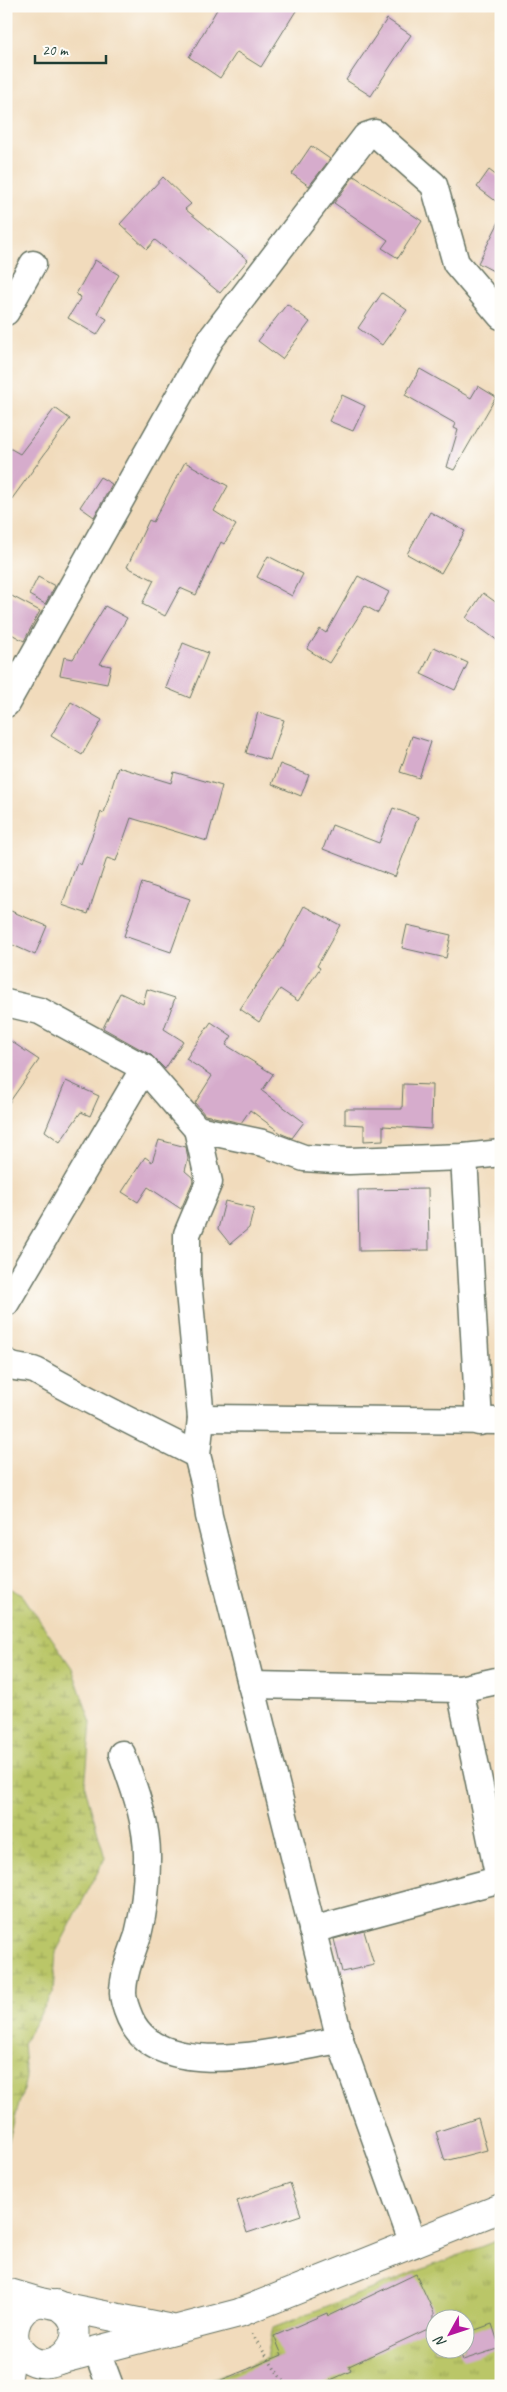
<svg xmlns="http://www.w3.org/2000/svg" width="507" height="2392" font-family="Caveat,sans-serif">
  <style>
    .grass { fill: url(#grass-tufts); stroke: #6c824e; fill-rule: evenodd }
    .wetland { fill: url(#wetland-marsh); stroke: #6c824e }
    .building { fill: #d6accc }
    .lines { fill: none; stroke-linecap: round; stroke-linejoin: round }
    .minor-casing { stroke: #687464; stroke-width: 29 }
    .major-casing { stroke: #687464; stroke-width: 30 }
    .highway-casing { stroke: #687464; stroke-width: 30 }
    .path { stroke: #687464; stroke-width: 3; stroke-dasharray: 1 4; stroke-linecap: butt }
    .minor { stroke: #fff; stroke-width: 26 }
    .major { stroke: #fff; stroke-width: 28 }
    .highway { stroke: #fff; stroke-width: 28 }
  </style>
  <defs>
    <pattern id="grass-tufts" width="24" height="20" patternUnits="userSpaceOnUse" patternTransform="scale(1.25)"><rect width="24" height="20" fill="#bac668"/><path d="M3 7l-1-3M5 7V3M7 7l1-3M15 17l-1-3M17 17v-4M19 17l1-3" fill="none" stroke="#97a256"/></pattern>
    <pattern id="wetland-marsh" width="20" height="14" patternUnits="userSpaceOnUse" patternTransform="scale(1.25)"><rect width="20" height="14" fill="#bac668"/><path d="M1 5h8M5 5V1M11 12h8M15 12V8" fill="none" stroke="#97a256"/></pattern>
  </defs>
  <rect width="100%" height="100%" fill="#fdfcf7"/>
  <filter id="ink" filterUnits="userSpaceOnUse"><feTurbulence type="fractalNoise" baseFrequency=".02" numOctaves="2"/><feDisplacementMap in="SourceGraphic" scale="10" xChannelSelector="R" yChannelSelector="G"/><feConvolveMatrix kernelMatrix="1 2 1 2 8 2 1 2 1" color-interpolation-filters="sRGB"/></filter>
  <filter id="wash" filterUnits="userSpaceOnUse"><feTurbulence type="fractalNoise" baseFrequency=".0096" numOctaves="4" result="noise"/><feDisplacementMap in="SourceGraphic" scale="20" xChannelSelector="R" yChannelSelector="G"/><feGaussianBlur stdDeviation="1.12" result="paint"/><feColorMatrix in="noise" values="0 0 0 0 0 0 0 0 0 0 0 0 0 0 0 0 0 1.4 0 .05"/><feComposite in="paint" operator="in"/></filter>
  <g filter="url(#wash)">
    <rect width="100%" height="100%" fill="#f1dbbc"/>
    <path class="grass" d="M501 2239V2386H195L267 2358 273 2327ZM434 2320H464V2350H434Z"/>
    <polygon class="wetland" points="6,1587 23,1596 72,1668 91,1723 85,1787 105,1858 56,1952 53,1993 23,2043 26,2079 6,2151"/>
    <g id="blocks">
      <g class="building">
        <polygon points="219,6 299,6 261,67 237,52 220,78 189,57"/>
        <polygon points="387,19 411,35 371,96 346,80"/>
        <polygon points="311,146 330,159 309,186 292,174"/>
        <polygon points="489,170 501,179 501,205 477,187"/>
        <polygon points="354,176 422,221 398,258 382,248 388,240 334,203"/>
        <polygon points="163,177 191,204 185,209 248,260 220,293 155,240 147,249 120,224"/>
        <polygon points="501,218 501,275 478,263"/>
        <polygon points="95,260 119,275 97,313 107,319 97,335 68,318 81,297 76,294"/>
        <polygon points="382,293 407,310 382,345 358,328"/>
        <polygon points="287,304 310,322 282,359 258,341"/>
        <polygon points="420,369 471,398 478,386 496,397 454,470 447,467 458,430 454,428 456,424 405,395"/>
        <polygon points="342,395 365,406 353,431 329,421"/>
        <polygon points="55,408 70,419 6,507 6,446 20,454"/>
        <polygon points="185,462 228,486 214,511 236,525 224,544 221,542 196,595 180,588 165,616 142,604 154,580 127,567 149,520 153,522"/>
        <polygon points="100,477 112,484 94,517 80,507"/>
        <polygon points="430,512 465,531 441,573 407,554"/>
        <polygon points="268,556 303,574 292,596 257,577"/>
        <polygon points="358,576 389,592 378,613 365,606 329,663 307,649 320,629 326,633"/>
        <polygon points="38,577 55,586 45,604 29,595"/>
        <polygon points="6,593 40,611 24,641 6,631"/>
        <polygon points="483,593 501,606 501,643 466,618"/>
        <polygon points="105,606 127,618 100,664 111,666 107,684 60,675 64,657 73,659"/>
        <polygon points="183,643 208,653 190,698 166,688"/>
        <polygon points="434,647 468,663 455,690 421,674"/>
        <polygon points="71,702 102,720 82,755 51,736"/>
        <polygon points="258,712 284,720 270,760 246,753"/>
        <polygon points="412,736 431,742 419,778 400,772"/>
        <polygon points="280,764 309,775 301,796 272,784"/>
        <polygon points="118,767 171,783 174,772 222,786 207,841 131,818 116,861 107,858 88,914 62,905 77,863 81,865 101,812 104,813"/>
        <polygon points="393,808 418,817 395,877 323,849 332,825 379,843"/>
        <polygon points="142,883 190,899 171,952 124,936"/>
        <polygon points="304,906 340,925 317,966 320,968 298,1001 280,989 259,1022 240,1009 283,946"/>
        <polygon points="6,909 47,926 35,955 6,942"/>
        <polygon points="407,925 451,935 446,958 402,948"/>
        <polygon points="147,989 175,998 164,1029 183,1041 165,1069 151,1055 103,1028 120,993 143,1004"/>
        <polygon points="211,1022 232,1036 226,1045 273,1074 262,1091 304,1122 292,1138 282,1134 250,1110 241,1123 205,1115 195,1103 212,1076 186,1059"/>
        <polygon points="6,1038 39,1060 6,1107"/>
        <polygon points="66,1081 99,1096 90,1116 81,1112 60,1142 45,1131"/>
        <polygon points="403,1084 432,1085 431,1129 383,1126 383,1140 364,1141 364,1125 345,1124 345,1109 402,1109"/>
        <polygon points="159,1140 186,1147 188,1159 185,1171 192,1177 193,1181 181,1209 148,1187 138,1202 122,1192 145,1157 152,1162"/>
        <polygon points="428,1189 429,1250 359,1251 358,1190"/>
        <polygon points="225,1201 254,1208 249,1228 230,1244 218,1229"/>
        <polygon points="364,1931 374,1965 342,1972 334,1939"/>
        <polygon points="478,2118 487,2150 445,2161 436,2132"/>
        <polygon points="290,2183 301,2215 247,2233 237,2201"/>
        <polygon points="416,2274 434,2313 434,2326 349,2366 351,2371 317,2386 207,2386 282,2355 274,2336 327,2313 328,2316"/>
        <polygon points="492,2324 500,2348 463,2360 459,2350 464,2350 464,2334"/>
      </g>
    </g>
  </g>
  <g filter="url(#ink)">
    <use href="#blocks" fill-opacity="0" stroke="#687464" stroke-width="1"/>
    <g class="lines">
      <g class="minor-casing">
        <g id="minor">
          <polyline points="6,312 33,264"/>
          <polyline points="6,704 211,339 366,136 375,133 434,185 456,263 501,316"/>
          <polyline points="6,1003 40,1011 144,1068 197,1129 263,1143 304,1158 349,1161 464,1157 501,1153"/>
          <polyline points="197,1129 209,1182 187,1234 187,1271 201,1418 197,1455 204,1482 209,1516 340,2040 413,2244"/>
          <polyline points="464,1157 479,1422"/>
          <polyline points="6,1303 144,1068"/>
          <path d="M6 1362C14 1371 29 1366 38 1372 90 1402 144 1428 197 1455"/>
          <polyline points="201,1418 501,1421"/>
          <polyline points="251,1685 460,1689 501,1680"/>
          <polyline points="460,1689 499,1879"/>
          <path d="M122 1754C134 1788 148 1823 147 1860 147 1884 144 1911 138 1935 132 1953 123 1974 123 1993 123 2001 127 2011 130 2018 159 2085 285 2049 340 2040"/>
          <polyline points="312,1930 501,1879"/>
          <polyline points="97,2351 110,2386"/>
        </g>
      </g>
      <g class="major-casing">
        <polyline id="major" points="8,2376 14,2336"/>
      </g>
      <g class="highway-casing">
        <g id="highway">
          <polyline points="6,2292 40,2302 168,2328"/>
          <path d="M40 2302C27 2306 18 2313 15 2327 13 2336 15 2345 21 2352 52 2388 104 2330 56 2304"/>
          <polyline points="59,2360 239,2313 501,2208"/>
        </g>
      </g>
      <polyline class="path" points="252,2334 286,2386"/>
      <use href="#minor" class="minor"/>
      <use href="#major" class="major"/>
      <use href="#highway" class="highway"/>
    </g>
  </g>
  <rect width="507" height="2392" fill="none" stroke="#fdfcf7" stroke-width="25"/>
  <g transform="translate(450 2334) rotate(230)"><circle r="24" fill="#fdfcf7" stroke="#a4b0a9"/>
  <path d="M0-4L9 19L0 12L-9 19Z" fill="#b5179e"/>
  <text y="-8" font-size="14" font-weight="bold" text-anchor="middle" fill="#1f3d34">N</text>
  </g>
  <path d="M35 55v8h71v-8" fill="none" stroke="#1f3d34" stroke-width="2.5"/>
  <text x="42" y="55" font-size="15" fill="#1f3d34" stroke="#fdfcf7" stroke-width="4" paint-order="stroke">20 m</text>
</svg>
